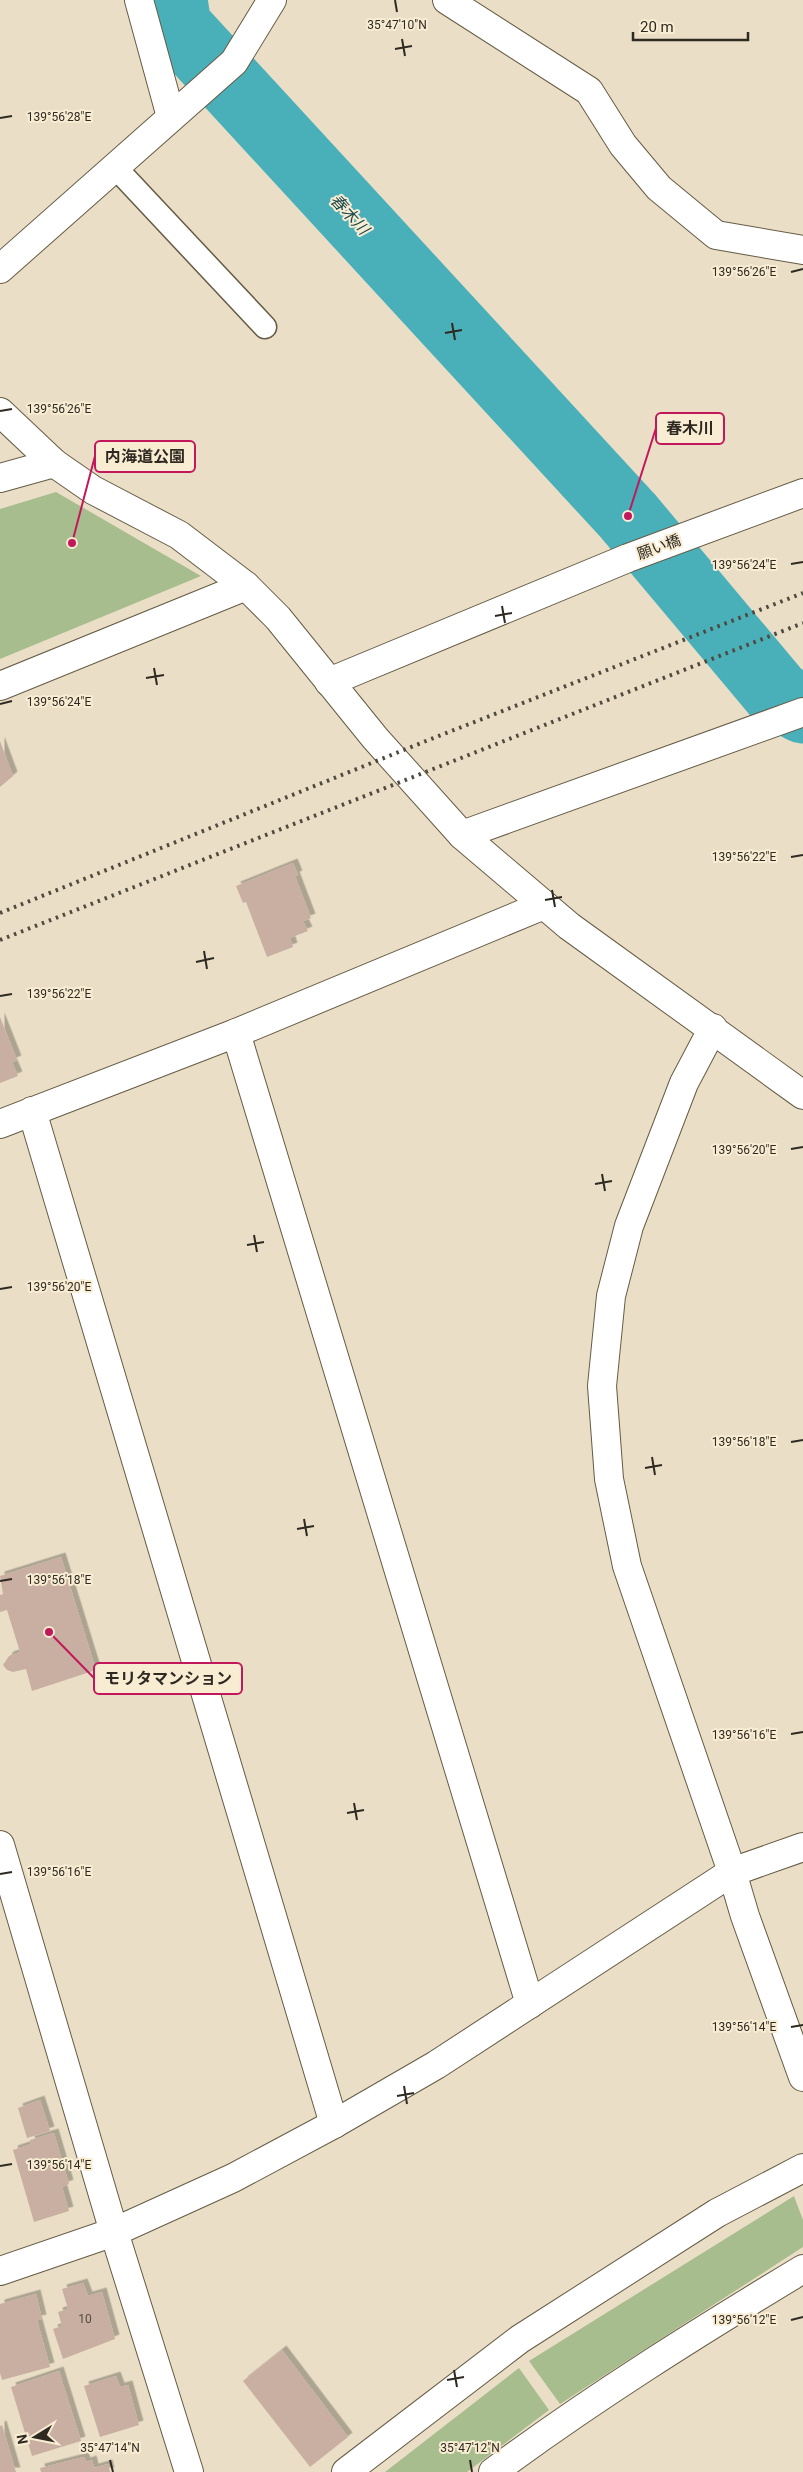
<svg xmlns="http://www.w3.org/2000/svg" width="803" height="2472" font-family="Roboto,'Noto Sans JP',sans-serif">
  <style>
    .green { fill: #a8bd8e }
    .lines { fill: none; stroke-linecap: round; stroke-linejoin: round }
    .river { stroke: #49b0ba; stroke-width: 69 }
    .building { fill: #c8afa1; filter: url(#shadow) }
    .service-casing { stroke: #655b45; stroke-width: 25 }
    .minor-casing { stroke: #655b45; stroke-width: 30 }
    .tertiary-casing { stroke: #655b45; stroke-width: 30 }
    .service { stroke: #fff; stroke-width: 22 }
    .minor { stroke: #fff; stroke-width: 28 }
    .tertiary { stroke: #fff; stroke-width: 28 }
    .rail { stroke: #4f493e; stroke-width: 4; stroke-dasharray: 2.5 5; stroke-linecap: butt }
    .ticks { fill: none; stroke: #2f2a21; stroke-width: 2 }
    .labels { text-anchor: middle; stroke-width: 4; stroke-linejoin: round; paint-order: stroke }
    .number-label { font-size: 12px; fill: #554b41 }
    .street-label { font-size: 15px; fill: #2f2a21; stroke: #f8ecd3 }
    .water-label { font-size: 16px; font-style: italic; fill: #1b484d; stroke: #f8ecd3 }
    .ticks-label { font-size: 12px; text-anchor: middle; fill: #2f2a21; stroke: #f8ecd3; stroke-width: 4; stroke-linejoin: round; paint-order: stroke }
    .leader { fill: none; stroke: #c2185b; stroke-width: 2 }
    .callout-dot { fill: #c2185b; stroke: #f8ecd3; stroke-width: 2 }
    .callout { fill: #f8ecd3; stroke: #c2185b; stroke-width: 2 }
    .callout-label { font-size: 16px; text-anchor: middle; font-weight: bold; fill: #2f2a21 }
  </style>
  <defs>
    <filter id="shadow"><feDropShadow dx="4.5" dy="-4.5" stdDeviation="0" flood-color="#0004"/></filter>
  </defs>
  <rect width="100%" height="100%" fill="#eadfc6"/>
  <g class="green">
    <polygon points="56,492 201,576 0,659 0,509"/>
    <polygon points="794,2196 803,2220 803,2247 560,2404 529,2361"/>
    <polygon points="519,2368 549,2410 467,2472 385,2472"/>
  </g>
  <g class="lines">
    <polyline class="river" points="173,0 177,26 628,516 779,696 803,709"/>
  </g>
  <g class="building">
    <polygon points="0,741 13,776 0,787"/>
    <polygon points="293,863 298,875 295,876 311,918 303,921 308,931 290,938 293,947 267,957 246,902 243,903 236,886"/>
    <polygon points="0,1017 17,1060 12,1062 18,1076 0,1083"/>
    <polygon points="61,1557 96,1670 32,1691 26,1669 13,1672 7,1670 3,1665 9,1656 20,1652 7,1610 0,1612 0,1595 3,1594 0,1576"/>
    <polygon points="40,2100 50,2131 27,2138 18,2108"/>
    <polygon points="54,2133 69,2184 62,2187 69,2211 34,2222 13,2150 31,2144 30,2140"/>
    <polygon points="83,2283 88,2296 102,2292 115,2339 63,2359 53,2329 62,2326 58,2312 68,2309 62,2289"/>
    <polygon points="36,2294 42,2319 37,2320 50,2367 2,2380 0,2373 0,2304"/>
    <polygon points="282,2350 348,2437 310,2467 243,2381"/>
    <polygon points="59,2371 81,2441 32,2456 11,2387"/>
    <polygon points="116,2376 120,2387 128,2385 139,2425 100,2437 84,2386"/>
    <polygon points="2,2425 16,2472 0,2472 0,2426"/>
    <polygon points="84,2457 86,2462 92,2460 94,2468 108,2464 110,2472 41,2472 40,2468"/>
  </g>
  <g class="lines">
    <g class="service-casing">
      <polyline id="service" points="115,167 265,327"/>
    </g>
    <g class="minor-casing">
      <g id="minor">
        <polyline points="139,0 171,117"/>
        <polyline points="447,0 589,91 623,145 659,188 716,235 803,250"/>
        <polyline points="0,269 234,62 272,0"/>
        <polyline points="0,412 54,463 93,490 179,535 246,586 278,618 375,738 462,835 569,926 803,1095"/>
        <polyline points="0,478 54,463"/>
        <polyline points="329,682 628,558 803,493"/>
        <polyline points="0,686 246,586"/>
        <polyline points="462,835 803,712"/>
        <polyline points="713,1028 684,1083 629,1226 611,1296 602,1386 609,1479 627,1566 732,1872 745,1916 803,2077"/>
        <polyline points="236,1033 530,2004"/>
        <polyline points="32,1111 334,2124"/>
        <polyline points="0,1124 236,1033 544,905"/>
        <polyline points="114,2232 189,2472"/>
        <polyline points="346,2472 520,2339 717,2213 803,2168"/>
        <path d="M493 2472C593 2398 697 2333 803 2269"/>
      </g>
    </g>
    <g class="tertiary-casing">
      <g id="tertiary">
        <polyline points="0,1845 114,2232"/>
        <polyline points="0,2271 114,2232 233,2178 334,2124 436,2065 732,1872 803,1847"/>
      </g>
    </g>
    <use href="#service" class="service"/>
    <use href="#minor" class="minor"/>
    <use href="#tertiary" class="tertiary"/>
    <g class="rail">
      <polyline points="0,913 426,741 803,593"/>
      <polyline points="0,940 803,623"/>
    </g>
  </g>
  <path class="ticks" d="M395 0 397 12M402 39 405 56M395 49 412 46M0 118 12 116M791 272 803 269M452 323 455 340M445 333 462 330M0 411 12 409M791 564 803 562M502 606 505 623M495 616 512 613M154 668 157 685M146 678 164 675M0 704 12 701M791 857 803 855M552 890 555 907M545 900 562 897M204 951 207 969M196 962 214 958M0 996 12 994M791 1149 803 1147M602 1174 605 1191M595 1184 612 1181M254 1235 257 1252M247 1245 264 1242M0 1289 12 1287M791 1442 803 1440M652 1457 655 1475M645 1468 662 1465M304 1519 307 1536M297 1529 314 1526M0 1581 12 1579M791 1734 803 1732M354 1803 357 1820M347 1813 364 1810M0 1874 12 1872M791 2027 803 2025M404 2086 407 2104M397 2096 414 2093M0 2166 12 2164M791 2320 803 2317M454 2370 457 2387M447 2380 464 2377M110 2460 113 2472M470 2460 472 2472"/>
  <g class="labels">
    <g class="number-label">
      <text x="85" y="2323">10</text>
    </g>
    <g class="street-label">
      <text transform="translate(659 547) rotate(-20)" y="5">願い橋</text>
    </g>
    <g class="water-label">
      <text transform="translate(350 214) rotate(47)" y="6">春木川</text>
    </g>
  </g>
  <g class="ticks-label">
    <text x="397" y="29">35°47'10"N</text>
    <text x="59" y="121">139°56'28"E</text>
    <text x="744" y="276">139°56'26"E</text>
    <text x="59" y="413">139°56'26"E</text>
    <text x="744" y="569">139°56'24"E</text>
    <text x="59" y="706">139°56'24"E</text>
    <text x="744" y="861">139°56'22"E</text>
    <text x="59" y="998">139°56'22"E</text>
    <text x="744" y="1154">139°56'20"E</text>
    <text x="59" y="1291">139°56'20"E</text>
    <text x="744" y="1446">139°56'18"E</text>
    <text x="59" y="1584">139°56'18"E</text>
    <text x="744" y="1739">139°56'16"E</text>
    <text x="59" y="1876">139°56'16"E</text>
    <text x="744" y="2031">139°56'14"E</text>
    <text x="59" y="2169">139°56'14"E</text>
    <text x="744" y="2324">139°56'12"E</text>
    <text x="110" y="2452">35°47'14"N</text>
    <text x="470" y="2452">35°47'12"N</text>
  </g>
  <path class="leader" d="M628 516L656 428M72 543L95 456M49 1632L94 1678"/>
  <g class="callout-dot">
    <circle cx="628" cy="516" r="5"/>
    <circle cx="72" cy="543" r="5"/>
    <circle cx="49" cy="1632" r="5"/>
  </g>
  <g class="callout">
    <rect x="656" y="413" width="68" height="31" rx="5"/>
    <rect x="95" y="441" width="100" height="31" rx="5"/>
    <rect x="94" y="1663" width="148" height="31" rx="5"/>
  </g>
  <g class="callout-label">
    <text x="690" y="434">春木川</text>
    <text x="145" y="462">内海道公園</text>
    <text x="168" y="1684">モリタマンション</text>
  </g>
  <g transform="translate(35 2437) rotate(260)" stroke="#f8ecd3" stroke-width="4" paint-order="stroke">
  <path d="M0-4L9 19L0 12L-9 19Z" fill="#2f2a21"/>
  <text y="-8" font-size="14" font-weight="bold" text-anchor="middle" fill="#2f2a21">N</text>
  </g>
  <path d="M633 32v8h115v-8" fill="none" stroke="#2f2a21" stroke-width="2.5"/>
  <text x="640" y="32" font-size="15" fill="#2f2a21" stroke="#f8ecd3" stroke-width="4" paint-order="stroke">20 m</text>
</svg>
